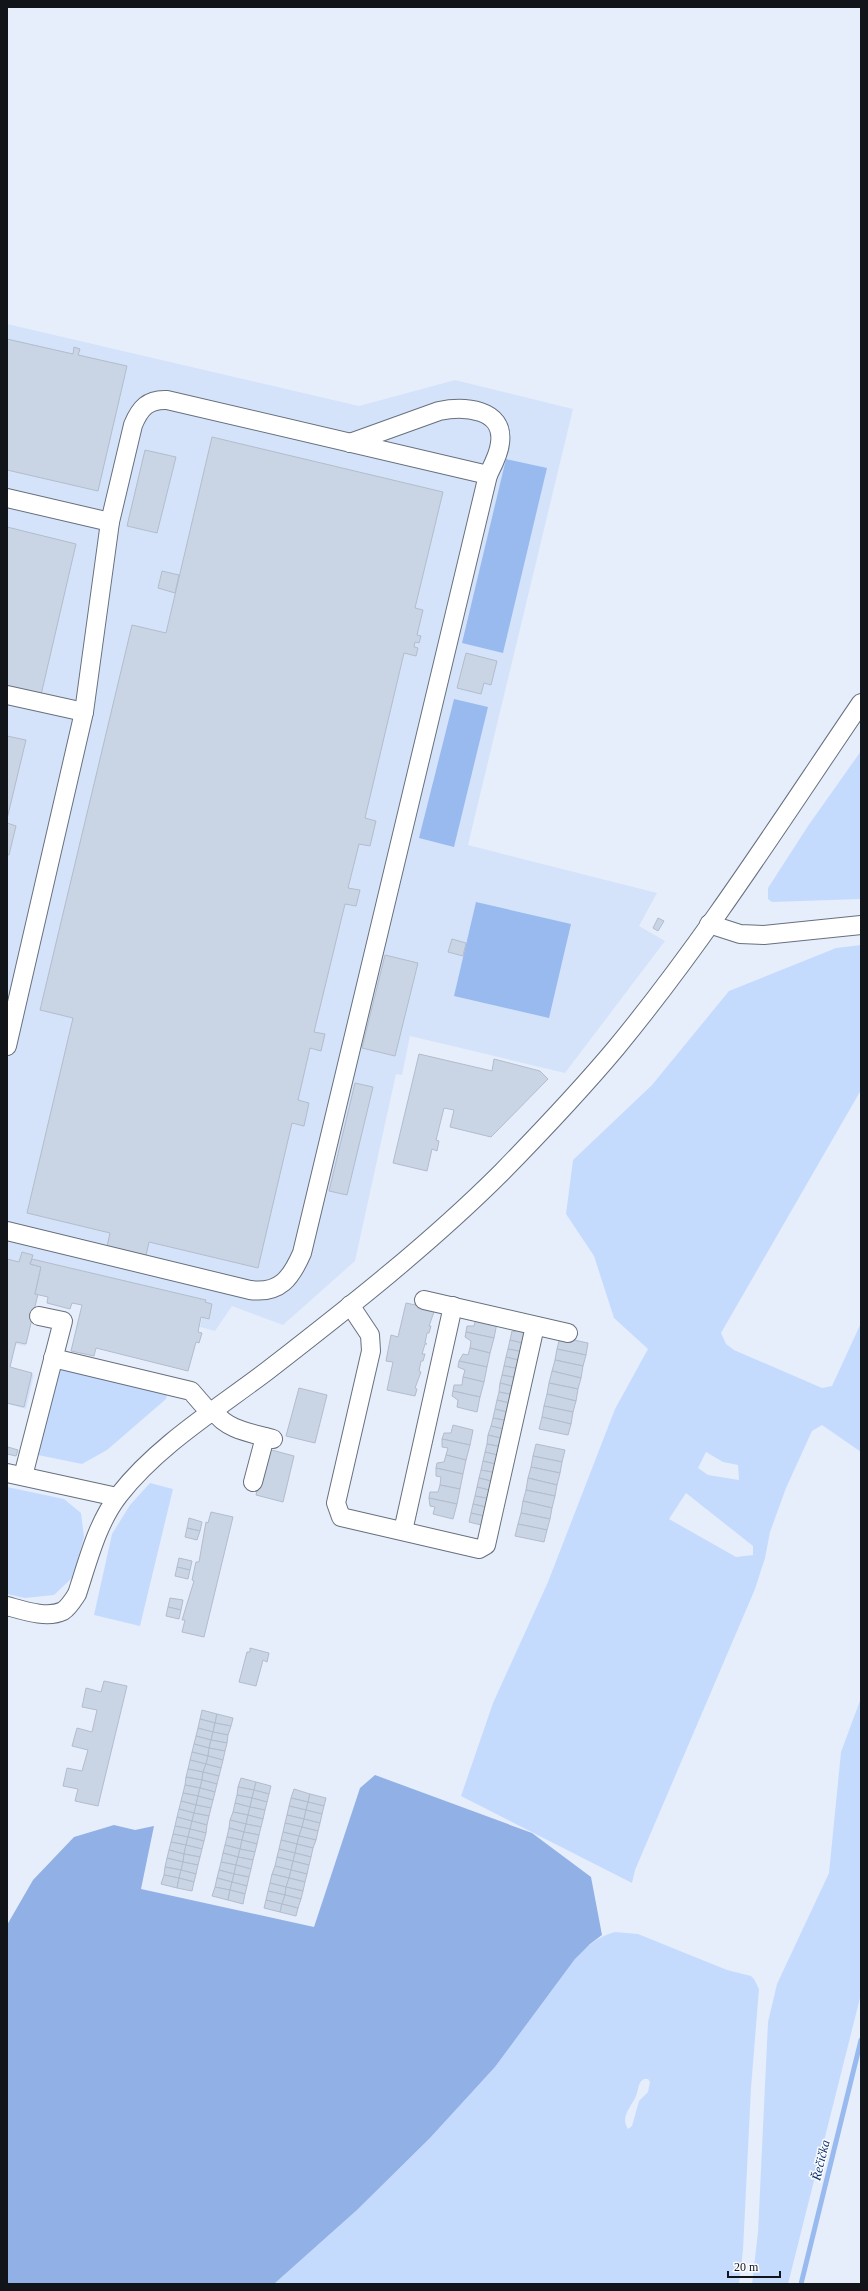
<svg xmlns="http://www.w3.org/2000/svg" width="868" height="2291" font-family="Georgia,serif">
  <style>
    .built { fill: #d5e3fa }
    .green { fill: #c5dbfe; fill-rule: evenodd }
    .forest { fill: #91b1e6 }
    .water { fill: #99baef }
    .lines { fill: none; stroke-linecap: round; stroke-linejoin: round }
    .stream { stroke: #99baef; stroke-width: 5 }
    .building { fill: #c9d4e4; stroke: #b2bccc }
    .minor-casing { stroke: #67707e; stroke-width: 20 }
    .minor { stroke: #fff; stroke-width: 18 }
    .labels { text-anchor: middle; stroke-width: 3; stroke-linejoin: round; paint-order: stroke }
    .water-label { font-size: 13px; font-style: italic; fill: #0e3371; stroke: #f9fbfe }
  </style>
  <rect width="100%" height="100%" fill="#e6eefc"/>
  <polygon class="built" points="7,324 359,406 455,380 573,409 468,845 657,893 639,926 665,941 565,1073 410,1036 402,1075 396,1074 355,1261 283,1325 232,1306 215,1331 200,1327 205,1304 45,1264 25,1346 16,1344 9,1369 34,1375 26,1409 7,1404"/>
  <g class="green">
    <polygon points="861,751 861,899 772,902 768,899 768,888 808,826"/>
    <path d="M861 945V1090L721 1333 726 1344 734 1350 822 1388 832 1386 861 1323V1452L822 1425 812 1431 786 1488 770 1532 765 1558 755 1589 635 1870 632 1883 461 1796 493 1703 548 1582 615 1409 648 1349 614 1318 594 1256 566 1214 573 1160 652 1085 729 991 836 948ZM706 1452 723 1462 738 1465 739 1480 708 1475 698 1468ZM686 1493 753 1546V1555L736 1557 669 1519Z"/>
    <polygon points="61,1367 163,1392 167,1395 166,1399 107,1450 82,1464 38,1455 35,1451 52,1377"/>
    <polygon points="150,1483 173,1489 140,1626 94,1615 112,1534 130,1505"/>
    <polygon points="7,1487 64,1499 81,1513 84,1537 73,1577 54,1595 25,1598 7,1594"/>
    <polygon points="861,1698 861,1994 788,2284 752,2284 758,2232 768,2022 777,1984 829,1873 841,1752"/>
    <path d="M615 1932 638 1934 727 1970 751 1976 754 1979 759 1989 751 2088 743 2250 739 2284H274L357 2210 430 2138 495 2067 575 1959C587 1946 597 1937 615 1932ZM644 2079H648L650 2082 648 2092 639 2101 632 2126 628 2129C619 2115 634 2105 637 2093 639 2087 638 2083 644 2079Z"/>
  </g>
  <polygon class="forest" points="375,1775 532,1833 591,1877 602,1935 590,1944 575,1959 495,2067 430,2138 357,2210 274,2284 7,2284 7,1925 33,1880 74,1837 114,1825 135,1830 154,1826 141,1889 314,1927 360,1788"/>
  <g class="water">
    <polygon points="506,459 547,468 503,653 462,643"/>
    <polygon points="454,699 488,707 454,847 419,838"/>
    <polygon points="476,902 571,924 549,1018 454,996"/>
  </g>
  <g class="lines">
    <polyline class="stream" points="801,2284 861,2040"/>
  </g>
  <g class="building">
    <polygon points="7,339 73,354 74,347 80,349 78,355 127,366 98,491 7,470"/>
    <polygon points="212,437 443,492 415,608 423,610 417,635 421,636 419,643 415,642 414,647 418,648 416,656 404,653 365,818 376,821 370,846 359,844 348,888 360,890 356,906 345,904 314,1032 325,1034 321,1051 310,1048 298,1100 309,1103 304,1126 292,1123 258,1268 149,1242 145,1260 106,1251 110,1233 27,1213 73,1018 40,1010 132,625 166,633"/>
    <polygon points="145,450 176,457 157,533 127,526"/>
    <polygon points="7,527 76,544 41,695 7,687"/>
    <polygon points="162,571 179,575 175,593 158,588"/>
    <polygon points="466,653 497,661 491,685 484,683 481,694 457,688"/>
    <polygon points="7,736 26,740 7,819"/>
    <polygon points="7,823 16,826 9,855 7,855"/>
    <polygon points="658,918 664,921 658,931 653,928"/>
    <polygon points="452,939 466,943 463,956 448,952"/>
    <polygon points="385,955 418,963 395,1056 362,1048"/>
    <polygon points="419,1054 492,1071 494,1059 540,1071 548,1079 491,1137 450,1127 454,1110 444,1108 436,1140 439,1141 437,1151 432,1149 427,1171 393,1163"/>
    <polygon points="355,1083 373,1087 347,1195 329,1191"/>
    <polygon points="22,1252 33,1255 30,1264 41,1267 35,1294 38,1294 26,1344 16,1342 10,1367 32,1373 24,1407 7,1403 7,1259 19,1262"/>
    <polygon points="32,1259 206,1300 205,1302 212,1304 209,1319 201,1317 198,1332 202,1333 199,1343 196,1342 188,1371 96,1348 94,1356 71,1351 82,1305 72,1303 70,1309 47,1303 48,1297 35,1294 41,1267 30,1264"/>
    <polygon points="406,1303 435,1309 429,1326 431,1326 429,1333 427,1333 425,1343 427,1344 425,1344 422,1354 425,1354 423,1361 421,1361 419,1371 421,1372 415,1388 417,1389 415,1396 387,1390 393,1362 386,1361 391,1335 398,1337"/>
    <polygon points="476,1318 497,1323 494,1338 466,1332 467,1326 474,1326"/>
    <polygon points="516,1327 524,1334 522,1342 526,1344 510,1340 512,1331 515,1332"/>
    <polygon points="466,1332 494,1338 490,1353 470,1348 471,1341 465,1337"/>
    <polygon points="560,1337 588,1343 586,1355 557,1349"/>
    <polygon points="510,1340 526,1344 524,1352 508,1349"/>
    <polygon points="470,1348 490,1353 487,1367 459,1361 463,1354 468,1355"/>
    <polygon points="508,1349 524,1352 522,1361 506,1357"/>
    <polygon points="557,1349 586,1355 583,1366 555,1360"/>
    <polygon points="506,1357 522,1361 520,1369 504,1366"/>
    <polygon points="555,1360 583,1366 581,1378 552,1371"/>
    <polygon points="459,1361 487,1367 484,1382 463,1377 465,1370 458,1367"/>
    <polygon points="504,1366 520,1369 518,1378 502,1375"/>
    <polygon points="552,1371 581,1378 578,1389 549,1383"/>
    <polygon points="502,1375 518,1378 516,1387 500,1383"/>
    <polygon points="463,1377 484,1382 480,1397 453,1391 454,1385 462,1385"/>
    <polygon points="500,1383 516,1387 514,1395 499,1392"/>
    <polygon points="549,1383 578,1389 576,1401 547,1394"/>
    <polygon points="299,1388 327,1395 315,1443 286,1436"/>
    <polygon points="453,1391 480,1397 477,1412 457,1407 458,1400 452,1396"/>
    <polygon points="499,1392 514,1395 513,1404 497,1400"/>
    <polygon points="547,1394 576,1401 573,1412 544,1406"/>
    <polygon points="497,1400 513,1404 511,1413 495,1409"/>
    <polygon points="544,1406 573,1412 571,1424 542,1417"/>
    <polygon points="495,1409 511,1413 509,1421 493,1418"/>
    <polygon points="542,1417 571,1424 568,1435 539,1429"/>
    <polygon points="493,1418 509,1421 507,1430 491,1426"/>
    <polygon points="453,1425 473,1430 470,1445 442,1439 444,1433 451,1433"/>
    <polygon points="491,1426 507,1430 505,1439 488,1435"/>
    <polygon points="488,1435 505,1439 503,1447 487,1444"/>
    <polygon points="442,1439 470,1445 466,1460 446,1455 448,1448 442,1447"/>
    <polygon points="487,1444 503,1447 501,1456 485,1452"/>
    <polygon points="536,1444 565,1450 562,1462 533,1456"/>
    <polygon points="8,1447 18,1450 16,1456 7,1454"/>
    <polygon points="268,1449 294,1456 283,1502 256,1495"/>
    <polygon points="485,1452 501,1456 499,1465 483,1461"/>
    <polygon points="446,1455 466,1460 463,1474 436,1468 437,1463 444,1462"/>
    <polygon points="533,1456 562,1462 560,1473 531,1467"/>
    <polygon points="483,1461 499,1465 497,1473 481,1470"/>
    <polygon points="531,1467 560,1473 557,1485 528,1478"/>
    <polygon points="436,1468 463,1474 460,1489 440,1485 441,1477 436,1476"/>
    <polygon points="481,1470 497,1473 495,1482 479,1478"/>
    <polygon points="479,1478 495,1482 493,1491 477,1487"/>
    <polygon points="528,1478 557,1485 555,1496 526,1490"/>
    <polygon points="440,1485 460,1489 457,1504 429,1498 430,1492 438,1492"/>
    <polygon points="477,1487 493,1491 491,1499 475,1496"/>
    <polygon points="526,1490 555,1496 552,1508 523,1501"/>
    <polygon points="475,1496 491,1499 490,1508 473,1504"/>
    <polygon points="429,1498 457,1504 453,1519 433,1514 435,1507 430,1506"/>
    <polygon points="523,1501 552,1508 550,1519 521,1513"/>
    <polygon points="473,1504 490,1508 488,1517 471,1513"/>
    <polygon points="211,1512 233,1517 204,1637 182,1632 185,1620 182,1620 194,1581 192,1580 196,1562 199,1562 206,1522 208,1523"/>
    <polygon points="471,1513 488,1517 485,1526 469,1522"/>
    <polygon points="521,1513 550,1519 547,1530 518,1524"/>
    <polygon points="189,1518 202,1522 200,1531 187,1528"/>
    <polygon points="518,1524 547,1530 544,1542 515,1536"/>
    <polygon points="187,1528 200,1531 197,1540 185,1537"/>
    <polygon points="179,1558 192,1561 190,1570 177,1567"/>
    <polygon points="177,1567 190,1570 188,1579 175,1576"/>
    <polygon points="170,1598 183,1600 181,1610 168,1607"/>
    <polygon points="168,1607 181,1610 179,1619 166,1616"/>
    <polygon points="250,1648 269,1653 267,1662 263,1660 256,1686 239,1682 247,1652 250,1652"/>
    <polygon points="104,1681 127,1686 98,1806 75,1801 78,1789 63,1786 67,1768 82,1771 88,1750 72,1746 77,1728 92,1732 97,1710 82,1707 86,1688 101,1692"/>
    <polygon points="202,1710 217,1714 215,1723 200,1719"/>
    <polygon points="217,1714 233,1718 231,1726 215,1723"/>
    <polygon points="200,1719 215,1723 213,1732 198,1728"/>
    <polygon points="215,1723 231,1726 228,1735 213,1732"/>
    <polygon points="198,1728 213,1732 211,1740 196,1736"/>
    <polygon points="213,1732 228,1735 227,1743 211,1740"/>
    <polygon points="196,1736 211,1740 209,1748 194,1744"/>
    <polygon points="211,1740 227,1743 225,1751 209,1748"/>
    <polygon points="194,1744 209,1748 208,1756 192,1752"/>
    <polygon points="209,1748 225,1751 223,1760 208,1756"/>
    <polygon points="192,1752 208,1756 206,1764 190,1760"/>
    <polygon points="208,1756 223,1760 221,1768 206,1764"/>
    <polygon points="190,1760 206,1764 203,1772 188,1769"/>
    <polygon points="206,1764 221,1768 219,1776 203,1772"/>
    <polygon points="188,1769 203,1772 202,1780 186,1777"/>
    <polygon points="203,1772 219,1776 217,1784 202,1780"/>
    <polygon points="186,1777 202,1780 200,1788 185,1785"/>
    <polygon points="241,1778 256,1782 254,1790 238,1787"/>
    <polygon points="202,1780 217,1784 215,1792 200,1788"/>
    <polygon points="256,1782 271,1786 269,1794 254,1790"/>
    <polygon points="185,1785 200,1788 198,1796 183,1793"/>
    <polygon points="238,1787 254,1790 252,1798 237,1795"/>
    <polygon points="200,1788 215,1792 213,1800 198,1796"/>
    <polygon points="294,1789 310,1794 308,1802 291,1798"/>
    <polygon points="254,1790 269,1794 267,1802 252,1798"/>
    <polygon points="183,1793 198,1796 196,1805 181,1801"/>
    <polygon points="310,1794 326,1798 324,1806 308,1802"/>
    <polygon points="237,1795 252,1798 250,1807 235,1803"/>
    <polygon points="198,1796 213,1800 211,1808 196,1805"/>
    <polygon points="252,1798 267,1802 265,1810 250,1807"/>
    <polygon points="291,1798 308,1802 306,1810 289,1806"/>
    <polygon points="181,1801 196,1805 194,1813 179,1809"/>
    <polygon points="308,1802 324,1806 322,1814 306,1810"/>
    <polygon points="235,1803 250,1807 248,1815 233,1812"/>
    <polygon points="196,1805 211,1808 209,1816 194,1813"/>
    <polygon points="289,1806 306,1810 304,1819 287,1815"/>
    <polygon points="250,1807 265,1810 263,1819 248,1815"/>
    <polygon points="179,1809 194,1813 192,1821 177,1817"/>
    <polygon points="306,1810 322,1814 320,1823 304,1819"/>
    <polygon points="233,1812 248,1815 246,1824 230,1820"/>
    <polygon points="194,1813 209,1816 207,1825 192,1821"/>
    <polygon points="248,1815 263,1819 261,1827 246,1824"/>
    <polygon points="287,1815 304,1819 302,1827 285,1823"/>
    <polygon points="177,1817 192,1821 190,1829 175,1826"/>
    <polygon points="304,1819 320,1823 318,1831 302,1827"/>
    <polygon points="230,1820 246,1824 244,1832 229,1828"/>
    <polygon points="192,1821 207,1825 206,1833 190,1829"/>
    <polygon points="285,1823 302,1827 299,1836 283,1832"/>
    <polygon points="246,1824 261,1827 259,1835 244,1832"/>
    <polygon points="175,1826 190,1829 188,1837 173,1834"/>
    <polygon points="302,1827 318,1831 316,1840 299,1836"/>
    <polygon points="229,1828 244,1832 242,1840 227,1837"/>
    <polygon points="190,1829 206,1833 204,1841 188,1837"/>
    <polygon points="244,1832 259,1835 257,1844 242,1840"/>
    <polygon points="283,1832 299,1836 297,1844 281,1840"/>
    <polygon points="173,1834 188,1837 186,1845 171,1842"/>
    <polygon points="299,1836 316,1840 313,1848 297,1844"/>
    <polygon points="188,1837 204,1841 202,1849 186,1845"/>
    <polygon points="227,1837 242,1840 240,1849 225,1845"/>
    <polygon points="242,1840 257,1844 255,1852 240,1849"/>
    <polygon points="281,1840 297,1844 295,1853 279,1849"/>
    <polygon points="171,1842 186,1845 184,1854 169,1850"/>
    <polygon points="297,1844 313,1848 311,1857 295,1853"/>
    <polygon points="186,1845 202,1849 200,1857 184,1854"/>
    <polygon points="225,1845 240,1849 238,1857 223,1853"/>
    <polygon points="240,1849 255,1852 253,1860 238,1857"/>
    <polygon points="279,1849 295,1853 293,1861 277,1857"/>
    <polygon points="169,1850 184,1854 183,1862 167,1858"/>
    <polygon points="223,1853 238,1857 236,1865 221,1862"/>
    <polygon points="295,1853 311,1857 309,1865 293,1861"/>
    <polygon points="184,1854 200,1857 198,1865 183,1862"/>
    <polygon points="238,1857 253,1860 251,1869 236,1865"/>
    <polygon points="277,1857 293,1861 291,1870 275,1866"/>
    <polygon points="167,1858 183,1862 181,1870 165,1867"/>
    <polygon points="293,1861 309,1865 307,1874 291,1870"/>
    <polygon points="183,1862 198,1865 196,1874 181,1870"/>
    <polygon points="221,1862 236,1865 234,1874 219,1870"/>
    <polygon points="236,1865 251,1869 249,1877 234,1874"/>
    <polygon points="275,1866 291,1870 289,1878 272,1874"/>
    <polygon points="165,1867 181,1870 179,1878 164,1875"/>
    <polygon points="181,1870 196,1874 194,1882 179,1878"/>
    <polygon points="219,1870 234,1874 232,1882 217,1878"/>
    <polygon points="291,1870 307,1874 305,1882 289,1878"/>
    <polygon points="234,1874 249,1877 247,1886 232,1882"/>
    <polygon points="272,1874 289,1878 286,1887 270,1883"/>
    <polygon points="164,1875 179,1878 177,1888 161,1884"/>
    <polygon points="179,1878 194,1882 192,1891 177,1888"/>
    <polygon points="217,1878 232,1882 230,1890 215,1887"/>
    <polygon points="289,1878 305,1882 303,1891 286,1887"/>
    <polygon points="232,1882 247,1886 245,1894 230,1890"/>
    <polygon points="270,1883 286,1887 285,1895 268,1891"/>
    <polygon points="215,1887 230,1890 228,1900 212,1896"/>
    <polygon points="286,1887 303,1891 301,1899 285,1895"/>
    <polygon points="230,1890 245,1894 243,1904 228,1900"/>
    <polygon points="268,1891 285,1895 282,1904 266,1900"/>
    <polygon points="285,1895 301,1899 298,1908 282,1904"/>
    <polygon points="266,1900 282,1904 280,1912 264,1908"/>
    <polygon points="282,1904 298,1908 296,1916 280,1912"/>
  </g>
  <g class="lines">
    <g class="minor-casing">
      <g id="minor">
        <path d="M350 443 439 411C463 406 505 408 500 443 499 454 493 465 488 475"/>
        <polyline points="7,498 110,522"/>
        <polyline points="7,695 84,712"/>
        <polyline points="709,924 740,934 764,935 861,925"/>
        <path d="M7 1046 84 712 110 522 133 425C140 408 148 399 167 400L488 475 302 1253C291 1278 280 1294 250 1290L7 1231"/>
        <polyline points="424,1300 568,1333"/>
        <polyline points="350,1305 370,1335 371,1351 336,1503 341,1517 479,1549 486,1545 535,1326"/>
        <polyline points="53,1358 191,1391 211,1414"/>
        <path d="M214 1411C226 1430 252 1433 273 1439"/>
        <polyline points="7,1473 117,1497"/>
        <polyline points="23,1476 63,1321 39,1316"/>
        <polyline points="253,1482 265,1437"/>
        <polyline points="403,1531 453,1306"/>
        <path d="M7 1606C22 1610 47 1619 63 1611 69 1607 73 1600 77 1594 88 1561 97 1523 119 1495 158 1445 217 1409 267 1371 347 1309 430 1244 502 1172 541 1132 580 1091 616 1048 705 940 782 819 861 703"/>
      </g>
    </g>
    <use href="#minor" class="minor"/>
  </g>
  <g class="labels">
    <g class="water-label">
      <text transform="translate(820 2160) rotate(-76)" y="5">Řečička</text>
    </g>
  </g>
  <rect width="868" height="2291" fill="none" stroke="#11151a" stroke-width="16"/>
  <path d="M728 2271v6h52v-6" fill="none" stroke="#11151a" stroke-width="2"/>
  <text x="734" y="2271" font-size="12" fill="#11151a" stroke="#f9fbfe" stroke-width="3" paint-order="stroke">20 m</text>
</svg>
